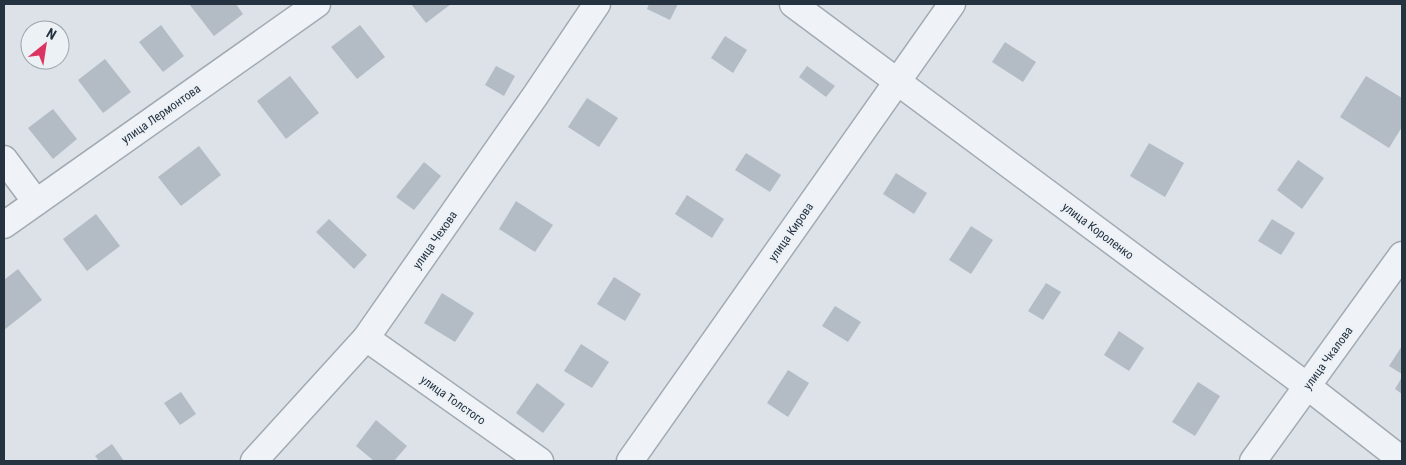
<svg xmlns="http://www.w3.org/2000/svg" width="1406" height="465" font-family="'Roboto Condensed',sans-serif">
  <style>
    .building { fill: #b3bcc5 }
    .lines { fill: none; stroke-linecap: round; stroke-linejoin: round }
    .minor-casing { stroke: #a1aab2; stroke-width: 29 }
    .minor { stroke: #eff2f6; stroke-width: 26 }
    .labels { text-anchor: middle; stroke-width: 4; stroke-linejoin: round; paint-order: stroke }
    .street-label { font-size: 12px; fill: #253240; stroke: #ecf1f6 }
  </style>
  <rect width="100%" height="100%" fill="#dce2e8"/>
  <g class="building">
    <polygon points="189,4 236,4 243,14 214,36"/>
    <polygon points="411,4 451,4 426,23"/>
    <polygon points="649,4 678,4 670,20 647,9"/>
    <polygon points="161,25 184,56 163,72 139,42"/>
    <polygon points="360,25 385,57 357,79 331,47"/>
    <polygon points="725,36 747,50 733,73 711,58"/>
    <polygon points="1005,42 1036,62 1023,82 992,62"/>
    <polygon points="105,59 131,92 103,113 78,80"/>
    <polygon points="496,66 515,76 504,96 485,85"/>
    <polygon points="807,66 835,86 826,97 799,77"/>
    <polygon points="290,76 319,113 286,139 257,101"/>
    <polygon points="1366,76 1402,98 1402,127 1389,148 1340,117"/>
    <polygon points="587,98 618,118 599,147 568,127"/>
    <polygon points="53,109 77,139 53,159 28,128"/>
    <polygon points="1149,143 1184,163 1165,197 1130,176"/>
    <polygon points="199,146 221,175 181,206 158,177"/>
    <polygon points="746,153 781,175 770,192 735,170"/>
    <polygon points="1298,160 1324,178 1302,209 1277,190"/>
    <polygon points="424,162 441,176 414,210 396,197"/>
    <polygon points="896,173 927,193 914,214 883,194"/>
    <polygon points="687,195 724,219 712,238 675,214"/>
    <polygon points="516,201 553,225 535,252 499,229"/>
    <polygon points="96,214 120,246 87,271 63,239"/>
    <polygon points="329,219 367,255 354,269 316,232"/>
    <polygon points="1272,219 1295,233 1281,255 1258,241"/>
    <polygon points="971,226 993,240 971,274 949,260"/>
    <polygon points="18,269 42,300 4,330 4,280"/>
    <polygon points="614,277 641,294 625,321 597,304"/>
    <polygon points="1046,283 1061,292 1043,320 1028,311"/>
    <polygon points="442,293 474,313 455,342 424,323"/>
    <polygon points="835,306 861,322 848,342 822,326"/>
    <polygon points="1119,331 1144,348 1129,371 1104,355"/>
    <polygon points="581,344 609,362 592,388 564,371"/>
    <polygon points="1402,346 1402,374 1389,366"/>
    <polygon points="788,370 809,383 788,417 767,403"/>
    <polygon points="1402,377 1402,394 1395,389"/>
    <polygon points="1198,382 1220,396 1195,436 1172,422"/>
    <polygon points="537,383 565,404 543,433 516,413"/>
    <polygon points="181,392 196,414 180,425 164,403"/>
    <polygon points="376,420 407,446 394,461 374,461 356,446"/>
    <polygon points="112,444 124,461 99,461 95,456"/>
  </g>
  <g class="lines">
    <g class="minor-casing">
      <g id="minor">
        <polyline points="793,4 1307,386 1402,460"/>
        <polyline points="4,159 36,202"/>
        <polyline points="4,225 317,4"/>
        <polyline points="366,338 540,461"/>
        <polyline points="254,461 366,338 535,96 597,4"/>
        <polyline points="630,461 952,4"/>
        <polyline points="1253,461 1402,255"/>
      </g>
    </g>
    <use href="#minor" class="minor"/>
  </g>
  <g class="labels">
    <g class="street-label">
      <text transform="translate(161 114) rotate(-35)" y="4">улица Лермонтова</text>
      <text transform="translate(1098 231) rotate(37)" y="4">улица Короленко</text>
      <text transform="translate(791 232) rotate(-55)" y="4">улица Кирова</text>
      <text transform="translate(435 240) rotate(-55)" y="4">улица Чехова</text>
      <text transform="translate(1328 358) rotate(-54)" y="4">улица Чкалова</text>
      <text transform="translate(453 400) rotate(35)" y="4">улица Толстого</text>
    </g>
  </g>
  <rect width="1406" height="465" fill="none" stroke="#253240" stroke-width="10"/>
  <g transform="translate(45 45) rotate(30)"><circle r="24" fill="#ecf1f6" stroke="#9ca5ad"/>
  <path d="M0-4L9 19L0 12L-9 19Z" fill="#db3460"/>
  <text y="-8" font-size="14" font-weight="bold" text-anchor="middle" fill="#253240">N</text>
  </g>
</svg>
